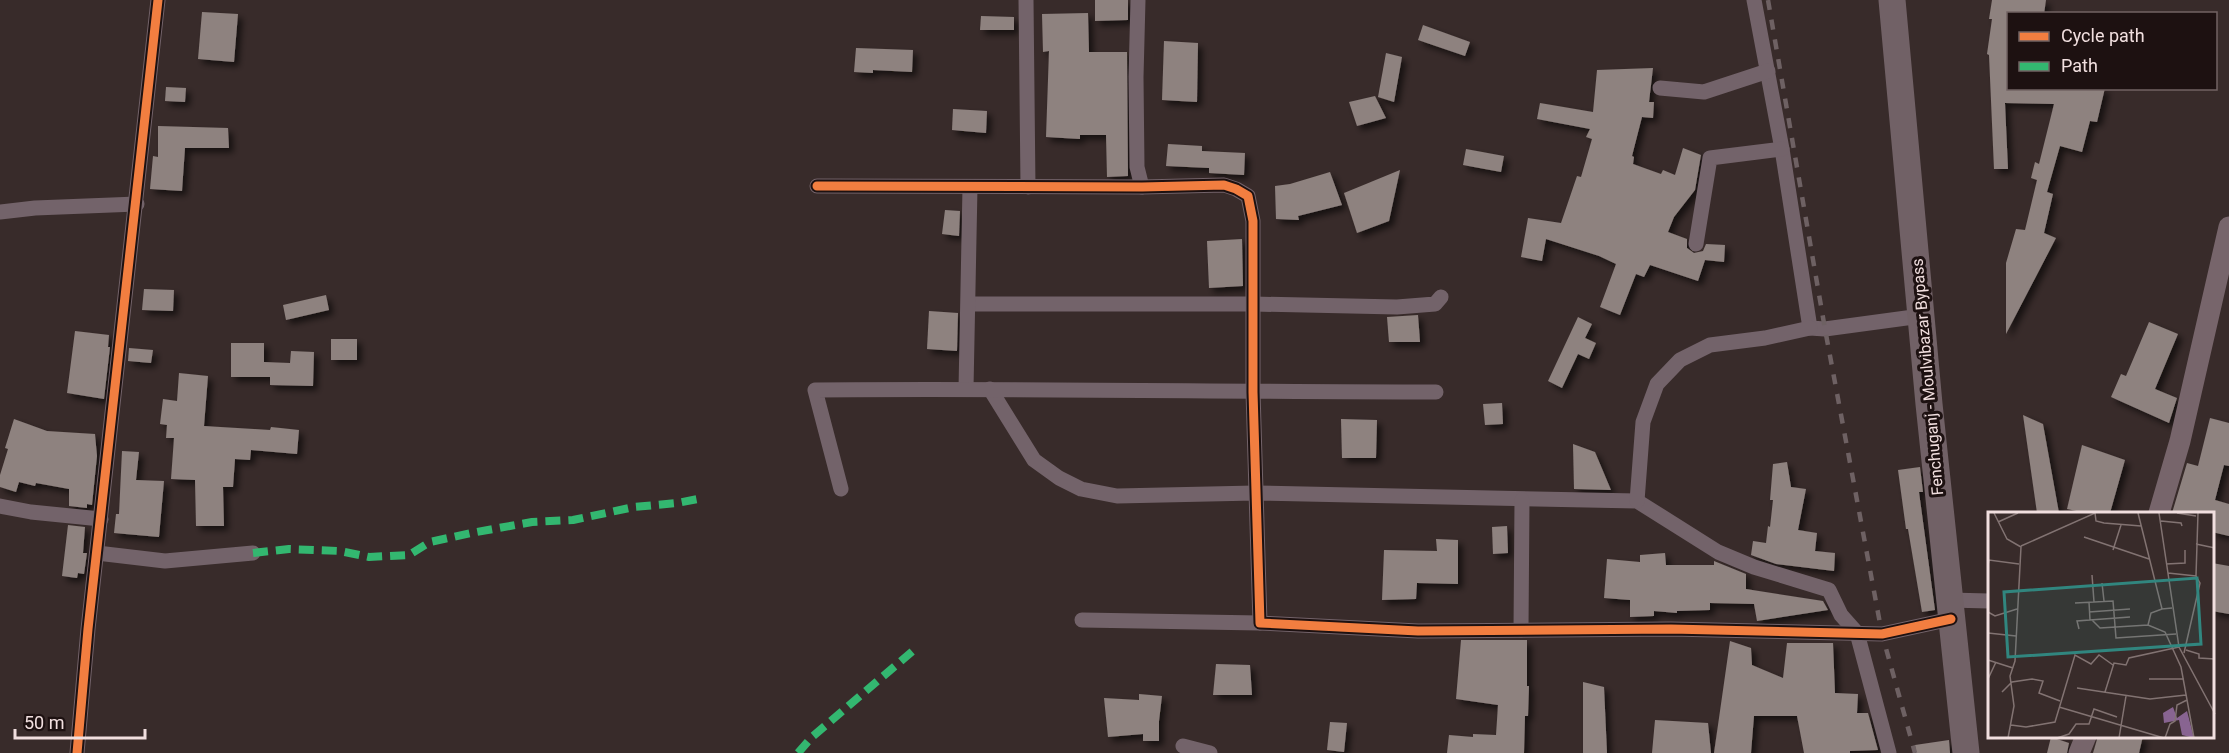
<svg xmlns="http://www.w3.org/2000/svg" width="2229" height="753" font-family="Roboto,sans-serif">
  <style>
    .building { fill: #8e827f; filter: url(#shadow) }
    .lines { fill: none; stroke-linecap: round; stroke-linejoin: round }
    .street { stroke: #73636a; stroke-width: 15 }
    .secondary { stroke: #77656b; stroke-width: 21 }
    .highway { stroke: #716166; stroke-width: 27 }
    .rail { stroke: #6e6163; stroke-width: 4.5; stroke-dasharray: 10 10; stroke-linecap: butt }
    .quiet { stroke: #33b770; stroke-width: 8; stroke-dasharray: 15 8; stroke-linecap: butt }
    .cycleway-casing { stroke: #1d1111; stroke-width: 13 }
    .cycleway { stroke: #f27e40; stroke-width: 9 }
    .labels { text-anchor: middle; stroke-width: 6; stroke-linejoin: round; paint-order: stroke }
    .street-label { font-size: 16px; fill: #f1dfdf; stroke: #1d1111 }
    .inset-road { fill: none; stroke: #827372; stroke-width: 1.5 }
    .view { fill: #31867f; fill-opacity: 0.15; stroke: #31867f; stroke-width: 3 }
    .inset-edge { fill: none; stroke: #f1dfdf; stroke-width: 3 }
  </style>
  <defs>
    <filter id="shadow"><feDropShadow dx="4.5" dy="4.5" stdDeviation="3" flood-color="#0009"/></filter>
  </defs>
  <rect width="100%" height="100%" fill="#382b2a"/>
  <g class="building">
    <polygon points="1095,0 1128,0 1128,20 1095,21"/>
    <polygon points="1992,0 2046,0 2044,14 2008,14 2008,88 2105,88 2097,122 2090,121 2082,152 2060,146 2047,192 2053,194 2044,233 2056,238 2006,334 2006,263 2016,229 2025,230 2037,180 2031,178 2035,162 2039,164 2054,104 2005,103 2008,169 1994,169 1989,55 1987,54 1992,19 1989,19"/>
    <polygon points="202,12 238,14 234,62 198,59"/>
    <polygon points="1088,13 1089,52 1127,52 1128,176 1107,177 1106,135 1080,135 1080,139 1046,137 1049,51 1043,52 1042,14"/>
    <polygon points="981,16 1014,17 1014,30 980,30"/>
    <polygon points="1423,25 1470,42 1465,56 1418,40"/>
    <polygon points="1164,41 1198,43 1197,102 1162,100"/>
    <polygon points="856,48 913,50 912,72 873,70 873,73 854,72"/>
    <polygon points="1386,53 1402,57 1394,102 1378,97"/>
    <polygon points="1653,68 1649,102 1654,102 1653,118 1642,117 1632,156 1634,157 1633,164 1661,174 1663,170 1675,175 1683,148 1701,155 1695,190 1674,217 1668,232 1687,239 1687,248 1694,253 1703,251 1706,244 1725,245 1724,262 1705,260 1698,281 1650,265 1644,277 1636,274 1620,315 1600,307 1616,264 1599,256 1546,239 1542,261 1521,257 1528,218 1561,223 1577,176 1581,177 1592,139 1586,137 1590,129 1537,119 1540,103 1593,112 1597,70"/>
    <polygon points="166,87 186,88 185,102 165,101"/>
    <polygon points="1375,96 1386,118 1357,126 1349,102"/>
    <polygon points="953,109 987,111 986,133 952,130"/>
    <polygon points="158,126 228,128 229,148 185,148 182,191 150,189 153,156 158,157"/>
    <polygon points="1168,144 1202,146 1202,151 1245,153 1244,175 1209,173 1209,168 1166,166"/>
    <polygon points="1466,149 1504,156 1501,172 1463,165"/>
    <polygon points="1400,170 1389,221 1357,233 1344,193"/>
    <polygon points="1330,172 1342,205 1298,216 1299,220 1276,219 1275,186 1290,184"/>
    <polygon points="945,210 960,211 959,236 942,234"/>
    <polygon points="1242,239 1243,286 1209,288 1207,241"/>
    <polygon points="144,289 174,290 173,311 142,310"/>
    <polygon points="326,295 329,310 286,320 283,305"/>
    <polygon points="929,311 958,313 957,351 927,349"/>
    <polygon points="1418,315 1420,342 1389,342 1387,317"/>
    <polygon points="1578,317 1592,324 1585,338 1596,343 1589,359 1578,354 1562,388 1548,381"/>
    <polygon points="2149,322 2178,334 2155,389 2177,398 2169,423 2111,397 2121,374 2126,376"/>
    <polygon points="75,331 109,335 108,347 110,347 104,399 67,393"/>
    <rect x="331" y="339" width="26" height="21"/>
    <polygon points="231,343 264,343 264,362 290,363 291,351 314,352 313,386 270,385 270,377 231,377"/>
    <polygon points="129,348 153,350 151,363 128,361"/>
    <polygon points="179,373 208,376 204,426 270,430 271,427 299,430 297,454 251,450 250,460 235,459 233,487 223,487 224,526 196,526 195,480 171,479 174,438 166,438 167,425 160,424 163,399 177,401"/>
    <polygon points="1502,403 1503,424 1485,425 1483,404"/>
    <polygon points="2023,415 2043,424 2059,513 2037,513"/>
    <polygon points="2210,418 2229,423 2229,466 2224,465 2215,500 2229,504 2229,536 2212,532 2212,513 2172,513 2187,463 2198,466"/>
    <polygon points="14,419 47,431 95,434 97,456 92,505 87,504 87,508 69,506 69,489 36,483 35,486 19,482 16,492 0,487 0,475 8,449 5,448"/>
    <polygon points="1341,419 1377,420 1376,458 1342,458"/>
    <polygon points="1573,444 1595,452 1611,490 1574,489"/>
    <polygon points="2082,445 2125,460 2110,513 2086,513 2067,509"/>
    <polygon points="122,451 139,452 136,480 164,481 159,537 114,533 116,514 119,514"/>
    <polygon points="1787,462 1791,487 1806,489 1798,530 1817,533 1815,551 1835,553 1834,571 1776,564 1751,555 1753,541 1766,543 1768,526 1770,527 1773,500 1770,500 1773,464"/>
    <polygon points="1920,467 1923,492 1919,492 1935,610 1922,612 1908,529 1906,529 1898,470"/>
    <polygon points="68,525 85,527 83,553 87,553 84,574 78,573 77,578 62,576"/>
    <polygon points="1507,526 1508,553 1493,554 1492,527"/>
    <polygon points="1436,539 1458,540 1458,584 1417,583 1416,599 1382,600 1384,550 1437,551"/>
    <polygon points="1665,553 1666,565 1714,565 1714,561 1746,574 1746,589 1823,601 1828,610 1757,621 1754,604 1710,603 1710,610 1677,611 1677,613 1654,611 1654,616 1630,617 1630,600 1604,598 1607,559 1640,562 1640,555"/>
    <polygon points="2212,563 2229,566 2229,614 2212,611"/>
    <polygon points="1461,640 1527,640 1527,686 1529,686 1528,716 1525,716 1524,753 1447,753 1449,735 1473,737 1473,734 1496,735 1498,705 1456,699"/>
    <polygon points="1730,641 1751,648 1752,665 1783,678 1787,643 1833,643 1835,693 1858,694 1857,713 1868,713 1878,750 1850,751 1850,753 1804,753 1797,716 1754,716 1751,753 1714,753"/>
    <polygon points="1216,664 1250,665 1252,695 1213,695"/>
    <polygon points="1583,682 1604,687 1607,753 1583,753"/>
    <polygon points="1139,694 1162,696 1159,721 1159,741 1143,741 1143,734 1108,737 1104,698 1139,700"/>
    <polygon points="1655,720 1708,723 1711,753 1652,753"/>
    <polygon points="1330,722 1347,723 1344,752 1327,750"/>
    <polygon points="2098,736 2143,736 2139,753 2093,753"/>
    <polygon points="2051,737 2069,743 2067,753 2047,753"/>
    <polygon points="1949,740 1950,753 1916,753 1915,745"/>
  </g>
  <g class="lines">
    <g class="street">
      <polyline points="1026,0 1028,187"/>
      <polyline points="1138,0 1136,77 1137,167 1142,187"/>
      <polyline points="1754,0 1782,149 1810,328 1825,329 1921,316"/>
      <polyline points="1660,88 1704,92 1768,71"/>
      <polyline points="817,186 1142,187 1224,185 1236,189 1248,196 1253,221 1253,392 1260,623 1418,631 1671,629 1882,634 1951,619"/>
      <polyline points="0,212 35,208 137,204"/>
      <polyline points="1696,244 1710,158 1782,149"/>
      <polyline points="969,304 1254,304 1397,307 1435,304 1441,297"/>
      <polyline points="966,389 970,187"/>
      <polyline points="990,389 1034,460 1059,478 1081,489 1117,496 1255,493 1637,501 1718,552 1754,567 1829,590 1841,615 1857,633 1889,753"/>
      <path d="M841 489 815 390C1022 388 1229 392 1436 392"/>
      <polyline points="1637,501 1643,422 1657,384 1680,360 1710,345 1765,338 1810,328"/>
      <polyline points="0,506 31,512 101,519"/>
      <polyline points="97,553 165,561 253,553"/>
      <polyline points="1949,600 1989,601"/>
      <polyline points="1082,620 1260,623"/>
      <polyline points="1521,630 1522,500"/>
      <polyline points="1183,746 1210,753"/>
      <polyline points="77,753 88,629 158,0"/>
    </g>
    <g class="secondary">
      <polyline points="2159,513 2180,441 2229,227"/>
      <polyline points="2079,753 2086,736"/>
    </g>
    <polyline class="highway" points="1892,0 1929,404 1966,753"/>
    <polyline class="rail" points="1768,0 1825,329 1882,634 1915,753"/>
    <g class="quiet">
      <polyline points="253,553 289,549 340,551 369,557 409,555 430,542 471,533 532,522 573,520 634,507 677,503 698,499"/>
      <polyline points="798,753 812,737 915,649"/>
    </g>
    <g class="cycleway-casing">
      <g id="cycleway">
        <polyline points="817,186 1142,187 1224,185 1236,189 1248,196 1253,221 1253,392 1260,623 1418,631 1671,629 1882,634 1951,619"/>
        <polyline points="77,753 88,629 158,0"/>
      </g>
    </g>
    <use href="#cycleway" class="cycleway"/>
  </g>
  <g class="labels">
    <g class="street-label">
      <text transform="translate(1927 377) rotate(-95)" y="6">Fenchuganj - Moulvibazar Bypass</text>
    </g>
  </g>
  <g transform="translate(1988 512)">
    <rect width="226" height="226" fill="#382b2a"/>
    <path d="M185 195 189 206 199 199 206 226 194 223 191 208 176 211 175 201Z" fill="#886491"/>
    <path class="inset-road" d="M6 1 19 27 33 35 27 149 22 164 26 194 20 226M150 1 174 97 184 96M171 1 191 135 227 202M189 1 208 4M173 9 193 11 194 14M10 10 30 1M96 25 161 47M208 32 227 36M33 34 107 1 108 9 116 11 153 14M125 38 133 13M178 52 197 51V38M0 53 1 48 31 52M180 61 208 64M104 63 106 90M114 71 116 89M101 90 102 108M87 91 125 89 128 126 188 122M0 100 7 104 29 97M101 100 142 97M104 108 112 116 160 113 177 120 193 155 206 226M160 113 163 101 174 97M91 117 89 109 142 105M0 121 28 124M198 138 211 142V146L227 147M196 141 212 71 208 64 210 1M0 148 25 156M0 167 8 150M161 167H196M89 176 162 187 198 183M14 180 24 170 44 167 55 169 51 181 72 189M117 180 126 151 138 153 141 146 191 135M71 195 176 226M23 213 38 215 67 210 87 143 103 152 111 143 125 153M69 226 81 222 88 212H101L106 197 129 205M131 226 138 184M177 226 182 212 187 209 189 193 199 188"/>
    <path class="view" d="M209 66 213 132 20 145 16 80Z"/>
    <rect width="226" height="226" class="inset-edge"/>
  </g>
  <rect x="2007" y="12" width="210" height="78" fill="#1d1111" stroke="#726363" stroke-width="1.5"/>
  <rect x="2019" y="32" width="30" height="9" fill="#f27e40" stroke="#726363" stroke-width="1.5"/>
  <text x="2061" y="42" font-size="18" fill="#f1dfdf">Cycle path</text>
  <rect x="2019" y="62" width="30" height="9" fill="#33b770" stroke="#726363" stroke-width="1.5"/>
  <text x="2061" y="72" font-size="18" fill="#f1dfdf">Path</text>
  <path d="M15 729v9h130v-9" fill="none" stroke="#f1dfdf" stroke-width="3"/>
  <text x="24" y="729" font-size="18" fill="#f1dfdf" stroke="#1d1111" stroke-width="4.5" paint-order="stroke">50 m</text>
</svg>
